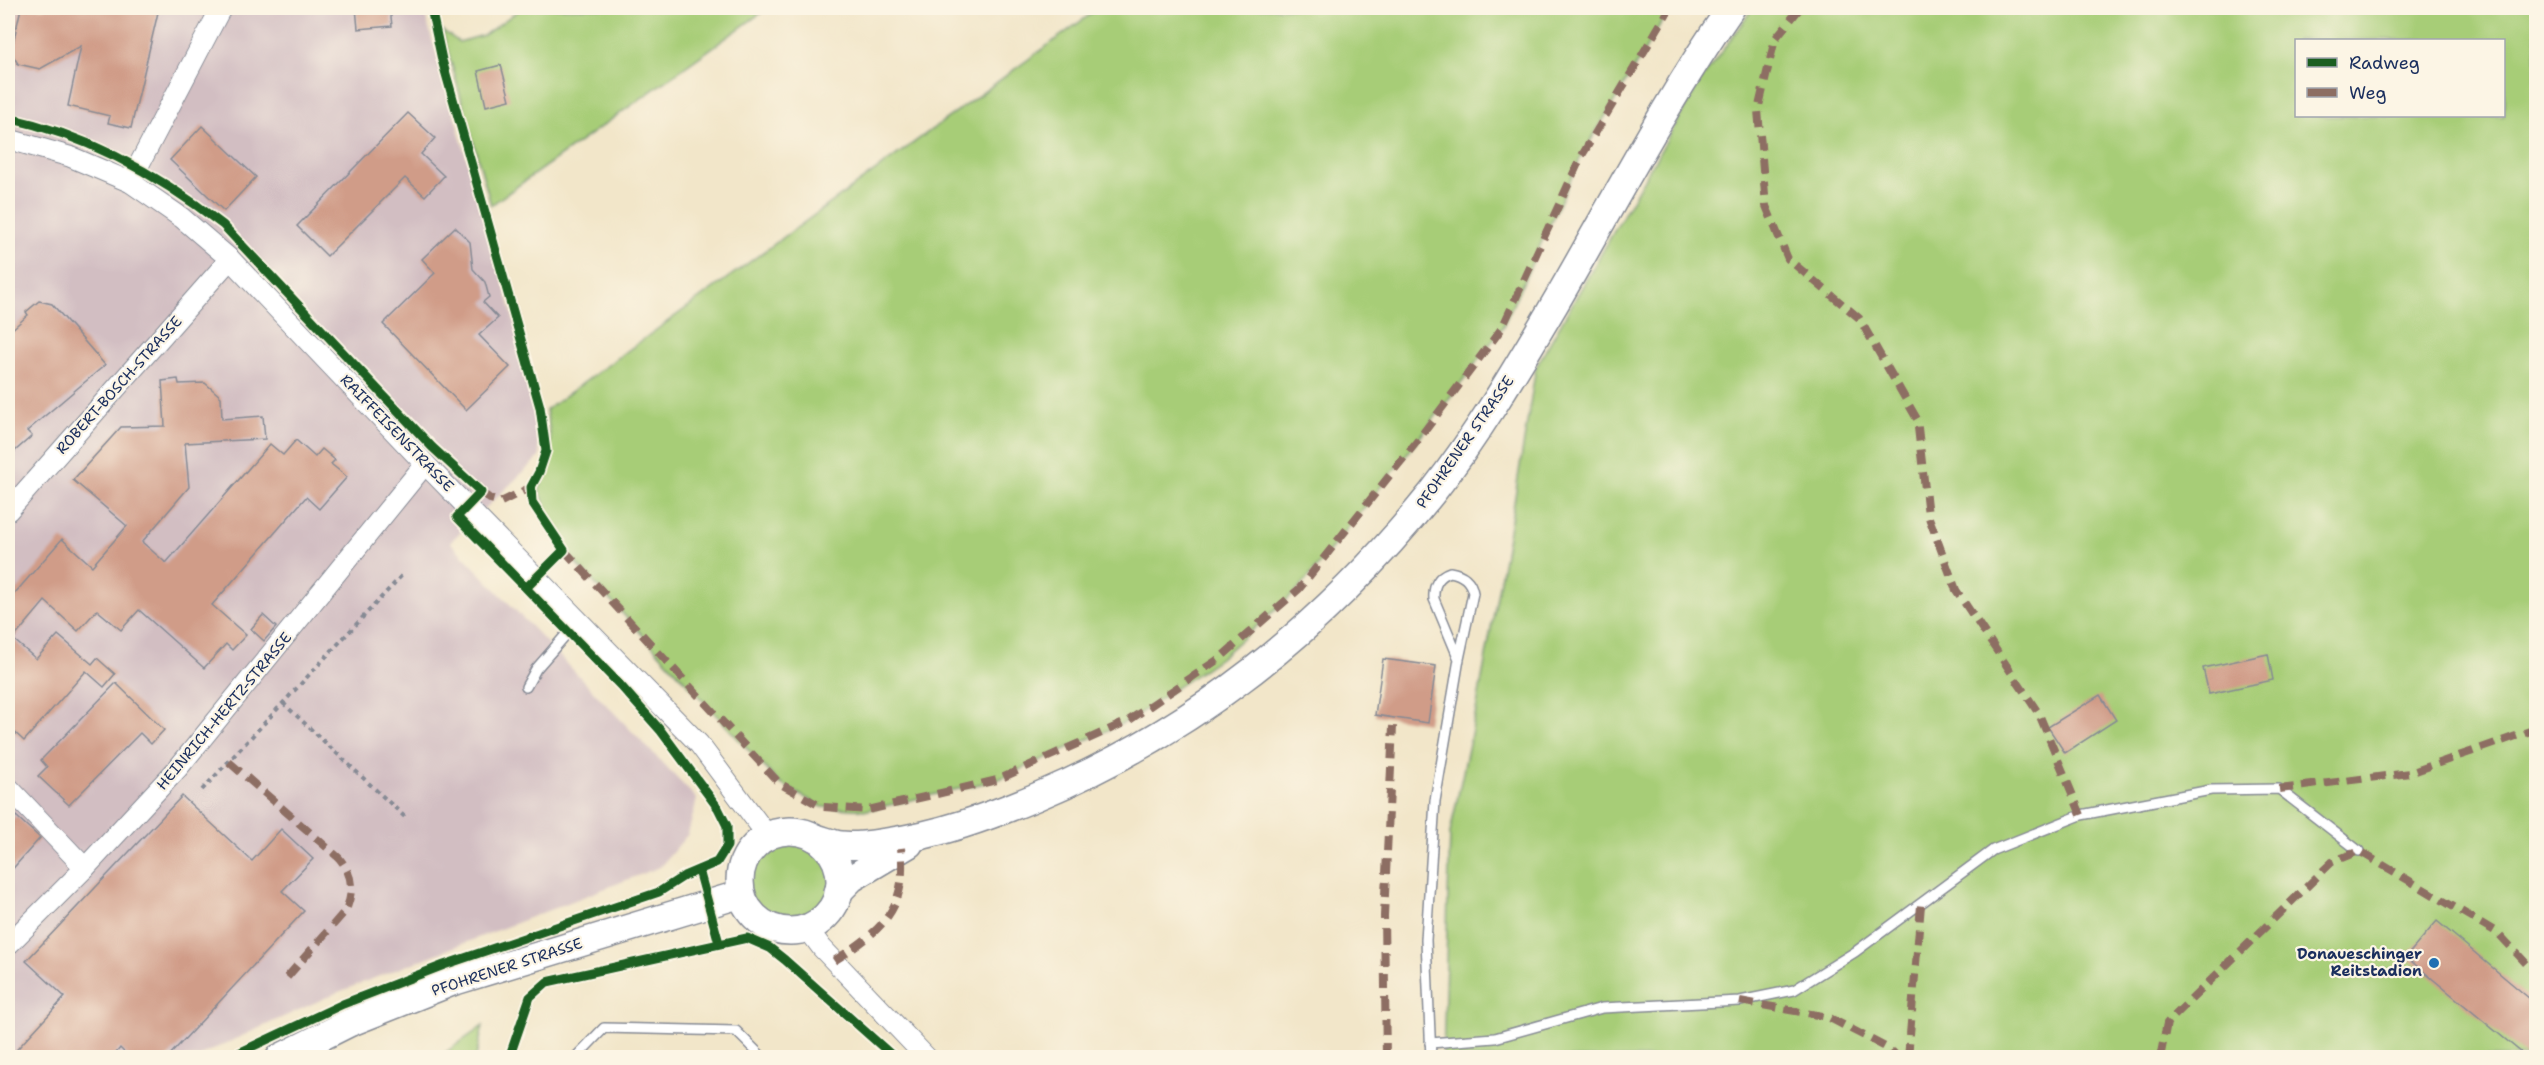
<svg xmlns="http://www.w3.org/2000/svg" width="2544" height="1065" font-family="'Shantell Sans',sans-serif">
  <style>
    .industrial { fill: #d2bec2 }
    .green { fill: #a7cd77; stroke: #617e6a; stroke-width: 1.5; fill-rule: evenodd }
    .building { fill: #d09c88 }
    .lines { fill: none; stroke-linecap: round; stroke-linejoin: round }
    .lane-casing { stroke: #868a94; stroke-width: 12 }
    .street-casing { stroke: #868a94; stroke-width: 22 }
    .secondary-casing { stroke: #868a94; stroke-width: 30 }
    .path { stroke: #868a94; stroke-width: 4; stroke-dasharray: 4.5 4.5; stroke-linecap: butt }
    .lane { stroke: #fff; stroke-width: 9 }
    .street { stroke: #fff; stroke-width: 20 }
    .secondary { stroke: #fff; stroke-width: 27 }
    .quiet { stroke: #8d6e63; stroke-width: 8; stroke-dasharray: 15 8; stroke-linecap: butt }
    .cycleway-casing { stroke: #fcf5e5; stroke-width: 13 }
    .cycleway { stroke: #1b5e20; stroke-width: 9 }
    .poi-dot { fill: #1f6fb2; stroke: #fcf5e5; stroke-width: 2 }
    .labels { text-anchor: middle; stroke-width: 4.5; stroke-linejoin: round; paint-order: stroke }
    .street-label { font-size: 15px; fill: #1b2f5e; stroke: #fcf5e5 }
    .poi-label { font-size: 15px; font-weight: bold; fill: #1b2f5e; stroke: #fcf5e5; text-anchor: end }
  </style>
  <rect width="100%" height="100%" fill="#fcf5e5"/>
  <filter id="ink" filterUnits="userSpaceOnUse"><feTurbulence type="fractalNoise" baseFrequency=".0167" numOctaves="2"/><feDisplacementMap in="SourceGraphic" scale="12" xChannelSelector="R" yChannelSelector="G"/><feConvolveMatrix kernelMatrix="1 2 1 2 8 2 1 2 1" color-interpolation-filters="sRGB"/></filter>
  <filter id="wash" filterUnits="userSpaceOnUse"><feTurbulence type="fractalNoise" baseFrequency=".008" numOctaves="4" result="noise"/><feDisplacementMap in="SourceGraphic" scale="24" xChannelSelector="R" yChannelSelector="G"/><feGaussianBlur stdDeviation="1.35" result="paint"/><feColorMatrix in="noise" values="0 0 0 0 0 0 0 0 0 0 0 0 0 0 0 0 0 1.4 0 .05"/><feComposite in="paint" operator="in"/></filter>
  <g filter="url(#wash)">
    <rect width="100%" height="100%" fill="#f2e6c9"/>
    <polygon class="industrial" points="8,8 423,8 511,310 532,394 540,456 450,542 697,799 688,834 660,867 336,993 207,1052 199,1057 8,1057"/>
    <g class="green">
      <polygon points="522,8 768,8 491,205 442,30 459,42 484,35"/>
      <path d="M1099 8H1670L1581 157 1502 328 1418 440 1299 589 1220 658 1128 721 997 780 868 810 822 807 779 783 564 550 539 490C553 458 553 445 546 410Z"/>
      <path d="M1753 8H2536V1057L1443 1058 1450 833 1476 711 1513 509 1536 367 1701 80ZM2296 40H2504V116H2296Z"/>
      <circle cx="790" cy="880" r="42"/>
      <polygon points="483,1026 476,1057 439,1057"/>
    </g>
    <g id="blocks">
      <g class="building">
        <polygon points="21,8 159,8 131,128 108,123 110,116 68,106 81,46 40,69 18,64 11,52"/>
        <polygon points="356,8 390,8 392,26 358,29"/>
        <polygon points="501,65 510,100 486,106 478,71"/>
        <polygon points="408,113 435,138 421,154 444,176 425,196 405,178 327,256 297,226"/>
        <polygon points="202,126 256,177 224,211 170,160"/>
        <polygon points="455,227 470,242 473,269 485,282 489,297 483,302 498,318 479,335 510,367 466,410 383,324 435,273 422,259"/>
        <polygon points="39,301 52,304 105,365 27,431 32,436 8,457 8,333 28,315 26,312"/>
        <polygon points="178,379 179,384 205,383 221,397 222,419 263,416 265,439 185,443 189,487 142,542 166,563 270,444 283,455 296,440 315,457 322,449 335,460 331,464 347,477 319,509 306,497 212,605 246,635 232,650 226,644 204,668 139,610 121,630 97,610 78,631 45,601 13,639 36,659 58,635 92,664 97,658 115,674 104,687 86,671 24,741 8,726 8,601 62,539 92,566 127,526 73,480 121,427 165,426 162,381"/>
        <polygon points="263,615 276,627 264,641 251,629"/>
        <polygon points="2268,654 2273,680 2209,694 2203,668"/>
        <polygon points="1383,659 1436,666 1428,723 1375,715"/>
        <polygon points="116,683 164,730 151,744 140,733 69,805 38,776 47,767 41,760"/>
        <polygon points="2100,695 2116,720 2065,753 2048,727"/>
        <polygon points="182,796 252,861 281,829 313,859 282,891 304,911 167,1058 130,1058 120,1048 112,1058 9,1058 65,997 26,961"/>
        <polygon points="16,816 40,838 8,874 8,825"/>
        <polygon points="2437,921 2536,1004 2536,1058 2528,1058 2406,957"/>
      </g>
    </g>
  </g>
  <g filter="url(#ink)">
    <use href="#blocks" fill-opacity="0" stroke="#868a94" stroke-width="1.5"/>
    <g class="lines">
      <g class="lane-casing">
        <g id="lane">
          <polyline points="526,687 536,669 578,621"/>
          <polyline points="1430,1043 1495,1038 1602,1008 1740,1001 1794,990 1855,952 1993,850 2081,815 2211,790 2279,789 2359,851"/>
          <polyline points="575,1058 604,1028 736,1031 763,1058"/>
          <path d="M1431 1058 1426 940 1435 801 1459 659 1473 593C1471 581 1463 574 1450 572 1438 576 1433 586 1434 599L1459 659"/>
        </g>
      </g>
      <g class="street-casing">
        <g id="street">
          <polyline points="8,139 71,157 130,182 182,218 230,259 425,464 699,744 767,835"/>
          <polyline points="130,182 221,8"/>
          <polyline points="8,511 230,259"/>
          <polyline points="8,787 85,868"/>
          <polyline points="807,928 822,948 927,1058"/>
          <polyline points="8,945 85,868 178,768 425,464"/>
        </g>
      </g>
      <g class="secondary-casing">
        <g id="secondary">
          <circle cx="790" cy="881" r="50"/>
          <path d="M816 838C824 840 832 844 841 845 856 847 872 844 886 842 938 835 988 817 1036 797 1196 730 1324 627 1432 493 1476 437 1514 373 1550 312 1610 210 1663 105 1731 8"/>
          <polyline points="838,892 852,878 909,844"/>
          <polyline points="279,1058 349,1023 452,982 741,894"/>
        </g>
      </g>
      <g class="path">
        <polyline points="283,703 407,819"/>
        <polyline points="202,790 404,573"/>
      </g>
      <use href="#lane" class="lane"/>
      <use href="#street" class="street"/>
      <use href="#secondary" class="secondary"/>
      <g class="quiet">
        <polyline points="1800,8 1775,39 1758,110 1766,206 1788,259 1859,318 1917,419 1928,515 1956,590 2039,714 2081,815"/>
        <polyline points="481,492 490,499 501,502 531,487"/>
        <polyline points="564,550 779,783 822,807 868,810 997,780 1128,721 1220,658 1299,589 1418,440 1502,328 1581,157 1670,8"/>
        <path d="M229 762 339 858C353 875 354 890 346 910L282 983"/>
        <polyline points="2279,789 2410,773 2536,729"/>
        <path d="M834 961C882 930 908 909 901 848"/>
        <polyline points="1740,1001 1828,1017 1891,1050 1898,1058"/>
        <polyline points="1386,1058 1384,916 1393,726"/>
        <polyline points="1908,1058 1921,905"/>
        <polyline points="2160,1058 2167,1023 2332,862 2359,851 2498,933 2536,974"/>
      </g>
      <g class="cycleway-casing">
        <g id="cycleway">
          <polyline points="431,8 442,60 540,407 546,451 539,472 531,487 532,502 564,550 527,587"/>
          <path d="M8 118C87 135 159 175 223 225L432 447 481 492 457 517 621 686 661 731 718 808 727 826V846L717 862 684 876 659 892 444 965 343 1004 228 1058"/>
          <polyline points="699,870 719,943"/>
          <polyline points="509,1058 530,997 547,982 747,938 770,948 785,960 895,1058"/>
        </g>
      </g>
      <use href="#cycleway" class="cycleway"/>
    </g>
  </g>
  <circle class="poi-dot" cx="2434" cy="963" r="6"/>
  <g class="labels">
    <g class="street-label">
      <text transform="translate(119 385) rotate(-48)" y="5">ROBERT-BOSCH-STRASSE</text>
      <text transform="translate(397 433) rotate(46)" y="5">RAIFFEISENSTRASSE</text>
      <text transform="translate(1465 442) rotate(-55)" y="5">PFOHRENER STRASSE</text>
      <text transform="translate(224 711) rotate(-50)" y="5">HEINRICH-HERTZ-STRASSE</text>
      <text transform="translate(507 967) rotate(-18)" y="5">PFOHRENER STRASSE</text>
    </g>
    <g class="poi-label">
      <text x="2422" y="959">Donaueschinger<tspan x="2422" dy="17">Reitstadion</tspan></text>
    </g>
  </g>
  <rect width="2544" height="1065" fill="none" stroke="#fcf5e5" stroke-width="30"/>
  <rect x="2295" y="39" width="210" height="78" fill="#fcf5e5" stroke="#a2a6af" stroke-width="1.5"/>
  <rect x="2307" y="58" width="30" height="9" fill="#1b5e20" stroke="#a2a6af" stroke-width="1.5"/>
  <text x="2349" y="69" font-size="18" fill="#1b2f5e">Radweg</text>
  <rect x="2307" y="88" width="30" height="9" fill="#8d6e63" stroke="#a2a6af" stroke-width="1.5"/>
  <text x="2349" y="99" font-size="18" fill="#1b2f5e">Weg</text>
</svg>
